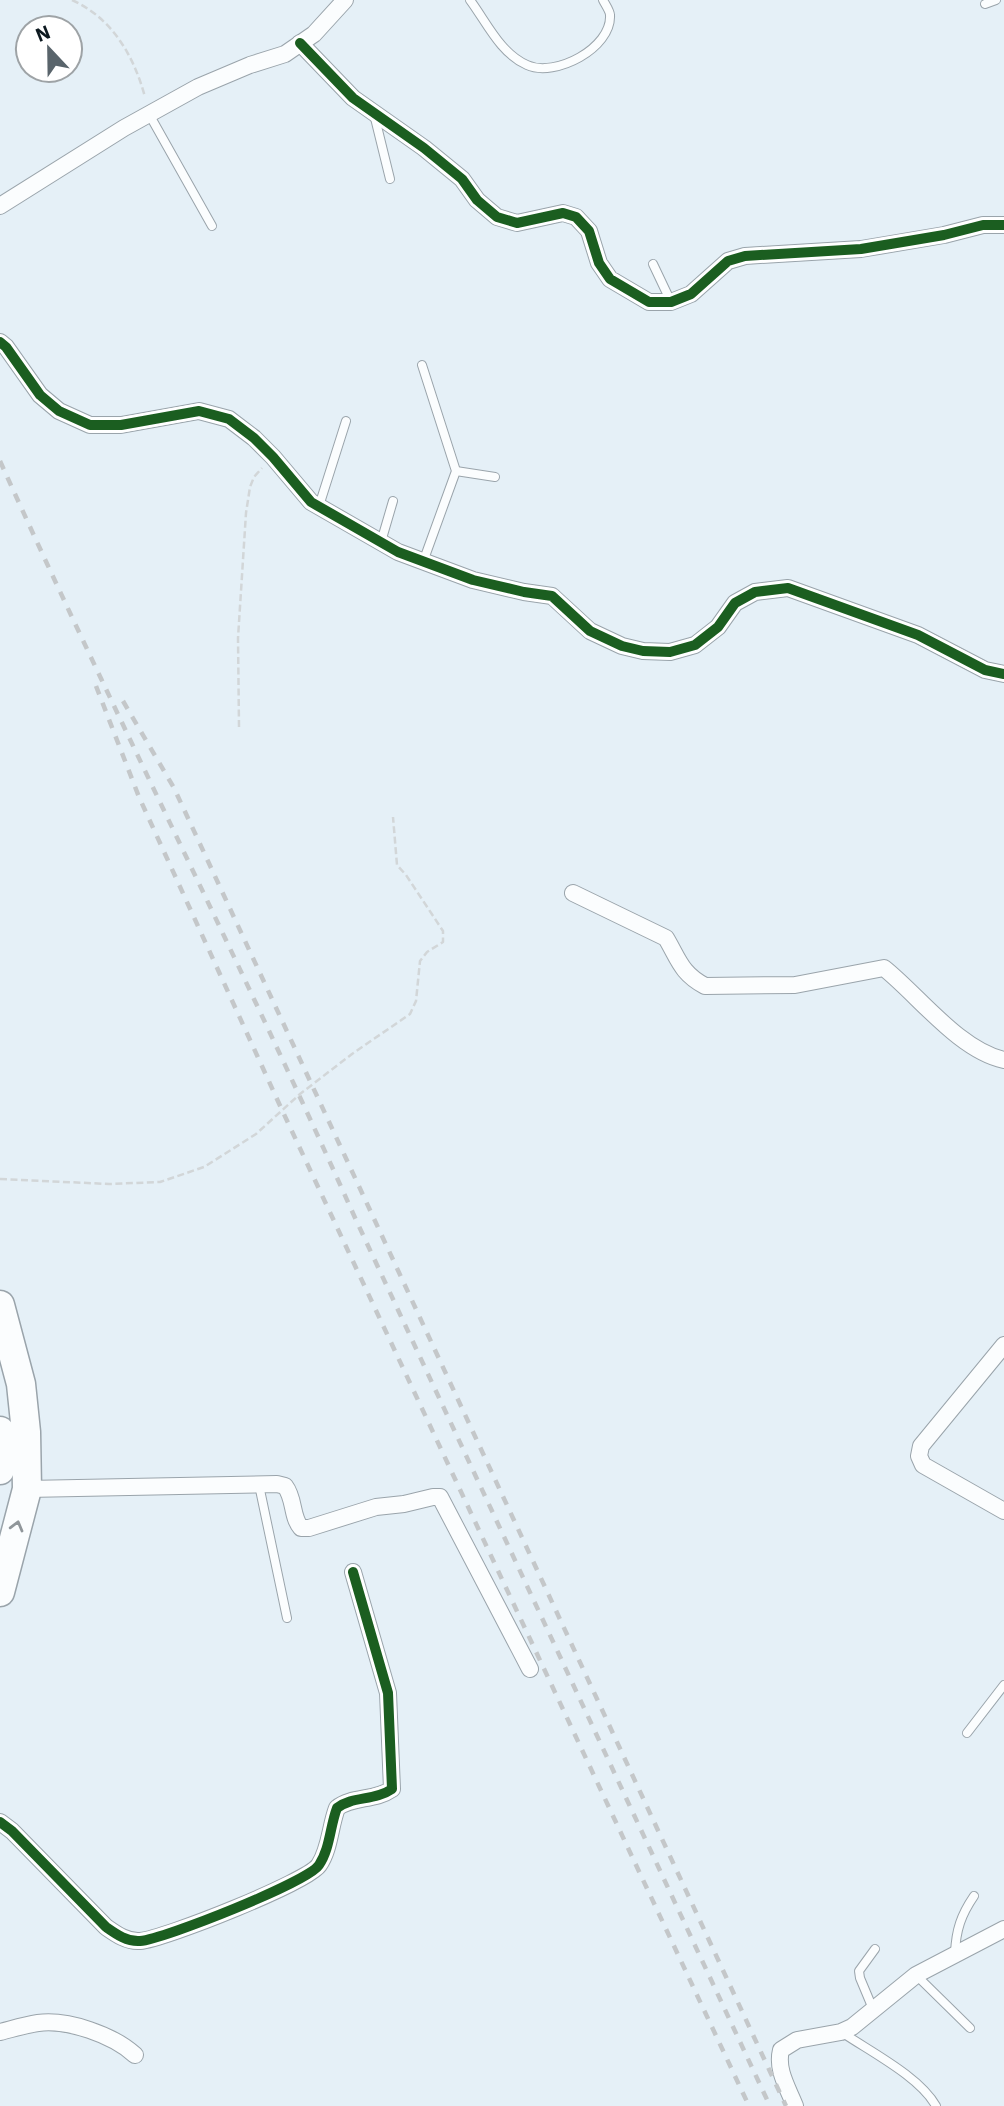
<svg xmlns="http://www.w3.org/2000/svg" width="1004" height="2106" font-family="'IBM Plex Sans',sans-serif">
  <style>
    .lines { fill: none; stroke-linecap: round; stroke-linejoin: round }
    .lane-casing { stroke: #9aa4ab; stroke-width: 10 }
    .street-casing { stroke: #9aa4ab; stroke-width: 18 }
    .highway-casing { stroke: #9aa4ab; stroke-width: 31 }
    .path { stroke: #d2d6d8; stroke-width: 2.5; stroke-dasharray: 7 3.5; stroke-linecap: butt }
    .lane { stroke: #fbfdfe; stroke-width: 8 }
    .street { stroke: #fbfdfe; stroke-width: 16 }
    .highway { stroke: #fbfdfe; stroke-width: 28 }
    .rail { stroke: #c4c7c9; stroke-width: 4.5; stroke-dasharray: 9 9; stroke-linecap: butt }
    .cycleway-casing { stroke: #fff; stroke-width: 15 }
    .cycleway { stroke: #1b5e20; stroke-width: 10 }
    .oneway { stroke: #90969a }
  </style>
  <rect width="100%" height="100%" fill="#e5f0f7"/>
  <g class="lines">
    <g class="lane-casing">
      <g id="lane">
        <path d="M470 0C487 23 500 53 527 65 555 78 612 48 610 15 610 11 605 4 603 0"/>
        <polyline points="985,4 996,0"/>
        <polyline points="149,114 212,226"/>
        <polyline points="374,114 390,179"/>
        <polyline points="653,264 671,302"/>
        <polyline points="422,365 456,471 423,562"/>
        <polyline points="456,471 495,477"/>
        <polyline points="319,506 346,421"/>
        <polyline points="381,542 393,501"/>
        <polyline points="259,1485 287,1618"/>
        <polyline points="967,1733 1004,1685"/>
        <path d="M955 1953C956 1930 961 1915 974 1896"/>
        <polyline points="916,1975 970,2028"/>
        <polyline points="873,2009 860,1978 859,1971 875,1949"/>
        <path d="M843 2033C871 2052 920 2077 936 2106"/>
      </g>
    </g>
    <g class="street-casing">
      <g id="street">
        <polyline points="300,43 353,98 424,148 462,179 477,200 497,217 517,223 563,213 576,217 589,231 599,263 610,279 649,302 671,302 691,294 728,261 745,256 861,249 944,235 983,225 1004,225"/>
        <polyline points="0,206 124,128 198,87 250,65 285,54 314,34 345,0"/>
        <polyline points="0,342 6,347 40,395 59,411 90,425 121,425 199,411 229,419 254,438 273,457 311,502 398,552 473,580 524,592 552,596 590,631 622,646 643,651 670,652 695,645 718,627 735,603 755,592 788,588 918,635 985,670 1004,674"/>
        <path d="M573 893 666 938C679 960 681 973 705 986L795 985 884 968C919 996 959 1050 1004 1060"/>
        <polyline points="1004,1345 921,1446 919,1456 923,1465 1004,1511"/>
        <path d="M27 1489 277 1484 285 1486C295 1499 291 1516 301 1528H309L376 1507 404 1504 433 1497H440L530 1669"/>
        <path d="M0 1822 12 1831 106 1927C116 1934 127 1942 140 1941 164 1939 308 1882 319 1865 330 1849 330 1826 337 1808 352 1796 375 1801 392 1789L388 1693 353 1572"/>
        <path d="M0 2032C12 2029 25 2025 38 2023 68 2019 113 2035 135 2055"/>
        <path d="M795 2106C788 2088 776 2070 781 2050L797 2040 841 2032 852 2027 916 1975 1004 1929"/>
      </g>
    </g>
    <g class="highway-casing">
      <g id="highway">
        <polyline points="0,1305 21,1384 26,1432 27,1489 0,1592"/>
        <polyline points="0,1431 0,1470"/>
      </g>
    </g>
    <g class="path">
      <path d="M72 0C112 18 134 56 145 97"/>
      <polyline points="239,727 238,638 246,513 250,487 254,477 262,468"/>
      <polyline points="0,1179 109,1184 160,1182 204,1167 256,1134 300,1094 352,1054 410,1014 416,1001 420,961 427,952 443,942 443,931 406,875 397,865 393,817"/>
    </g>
    <use href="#lane" class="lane"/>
    <use href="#street" class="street"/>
    <use href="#highway" class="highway"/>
    <g class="rail">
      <path d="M0 461C115 716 242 965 356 1220L770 2106"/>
      <polyline points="96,686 139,797 282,1110 749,2106"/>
      <polyline points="123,701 174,788 786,2106"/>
    </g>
    <g class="cycleway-casing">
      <g id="cycleway">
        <polyline points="300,43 353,98 424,148 462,179 477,200 497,217 517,223 563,213 576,217 589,231 599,263 610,279 649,302 671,302 691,294 728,261 745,256 861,249 944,235 983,225 1004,225"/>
        <polyline points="0,342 6,347 40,395 59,411 90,425 121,425 199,411 229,419 254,438 273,457 311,502 398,552 473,580 524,592 552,596 590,631 622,646 643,651 670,652 695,645 718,627 735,603 755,592 788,588 918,635 985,670 1004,674"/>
        <path d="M0 1822 12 1831 106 1927C116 1934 127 1942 140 1941 164 1939 308 1882 319 1865 330 1849 330 1826 337 1808 352 1796 375 1801 392 1789L388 1693 353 1572"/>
      </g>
    </g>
    <use href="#cycleway" class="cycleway"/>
  </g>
  <defs><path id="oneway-chevron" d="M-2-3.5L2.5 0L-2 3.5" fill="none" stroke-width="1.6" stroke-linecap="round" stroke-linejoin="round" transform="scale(1.75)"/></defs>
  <use class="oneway" href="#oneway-chevron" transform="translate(17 1526) rotate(-75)"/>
  <g transform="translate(49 49) rotate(338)"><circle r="33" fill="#ffffff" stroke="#9ea3a6" stroke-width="2"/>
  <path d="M0-5L12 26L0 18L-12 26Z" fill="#59646b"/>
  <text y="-10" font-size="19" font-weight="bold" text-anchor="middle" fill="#0d1920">N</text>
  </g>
</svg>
